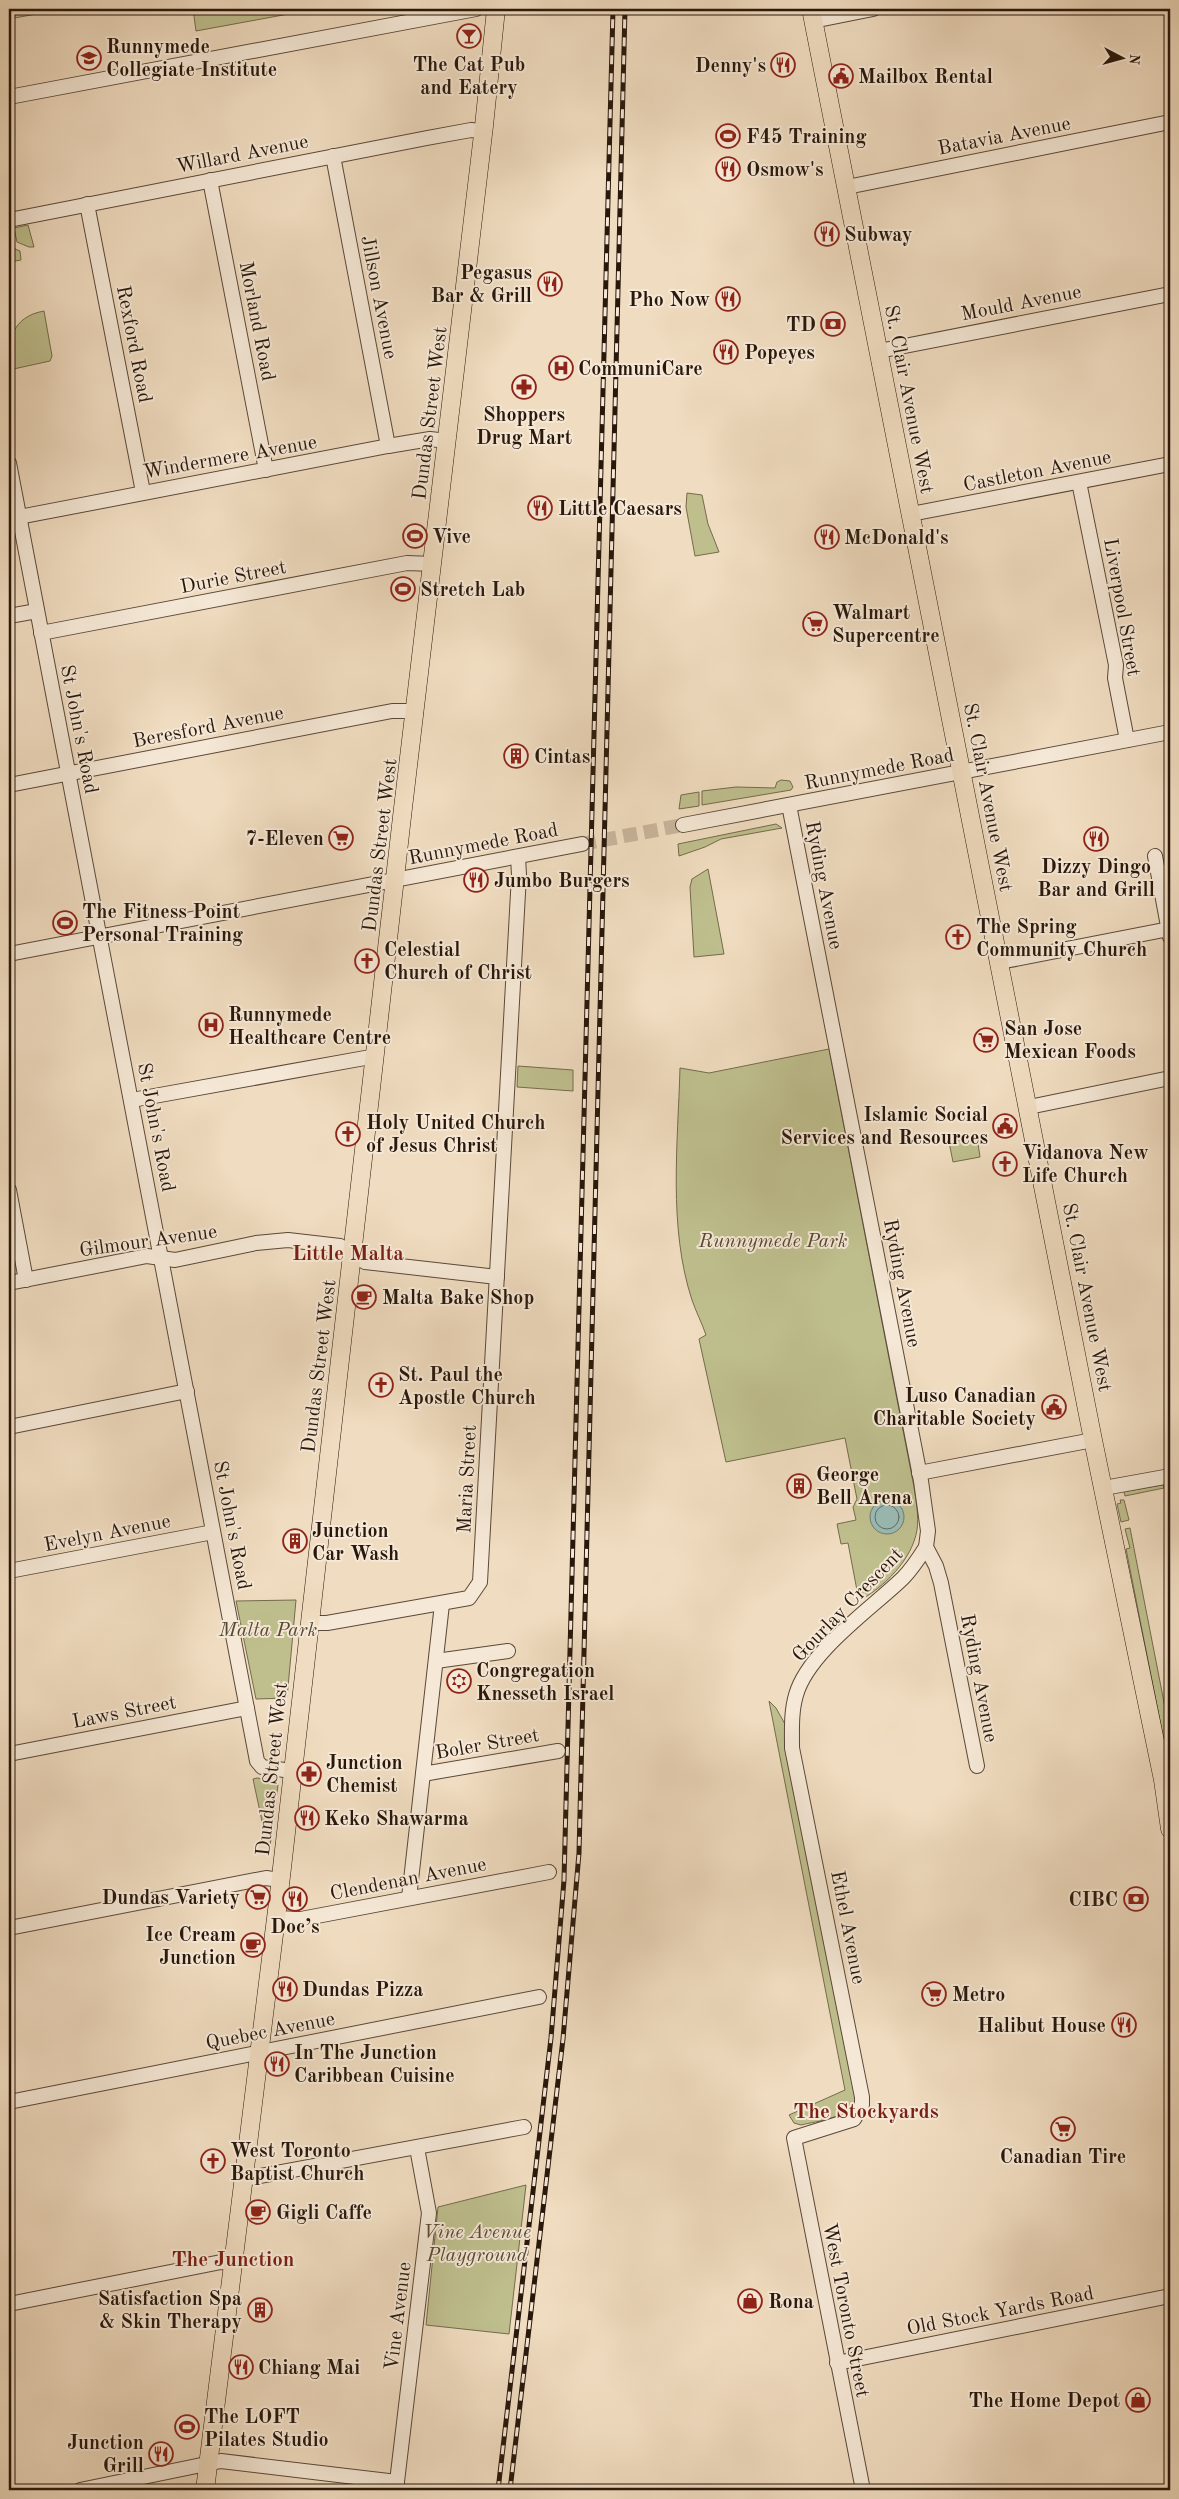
<svg xmlns="http://www.w3.org/2000/svg" width="1179" height="2499" font-family="'Old Standard TT',serif">
  <style>
    .green { fill: #bfbf8e; stroke: #746b4c }
    .water { fill: #9abbb5; stroke: #6d7971 }
    .lines { fill: none; stroke-linecap: round; stroke-linejoin: round }
    .shore { stroke: #626960; stroke-width: 1 }
    .minor-tunnel { stroke: #c8b59c; stroke-width: 14; stroke-dasharray: 14 7; stroke-linecap: butt }
    .minor-casing { stroke: #5b4838; stroke-width: 16 }
    .major-casing { stroke: #29170b; stroke-width: 19 }
    .minor { stroke: #f5e8d6; stroke-width: 14 }
    .major { stroke: #f0dcc0; stroke-width: 18 }
    .rail-casing { stroke: #29170b; stroke-width: 5 }
    .rail { stroke: #f5e8d6; stroke-width: 3; stroke-dasharray: 9; stroke-linecap: butt }
    .labels { text-anchor: middle; stroke-width: 4; stroke-linejoin: round; paint-order: stroke }
    .poi-label { font-size: 20px; font-weight: bold; fill: #29170b; stroke: #f5e8d6; text-anchor: start }
    .street-label { font-size: 20px; fill: #29170b; stroke: #f5e8d6 }
    .park-label { font-size: 20px; font-style: italic; fill: #564932; stroke: #f5e8d6 }
    .neighbourhood-label { font-size: 21px; font-weight: bold; fill: #7a1f14; stroke: #f5e8d6 }
  </style>
  <rect width="100%" height="100%" fill="#f0dcc0"/>
  <filter id="stains"><feTurbulence type="fractalNoise" baseFrequency=".004" numOctaves="4"/><feColorMatrix values="0 0 0 0 .2 0 0 0 0 .09 0 0 0 0 .02 0 0 0 .5 -.17"/></filter>
  <radialGradient id="worn" r=".72"><stop offset=".6" stop-color="#630" stop-opacity="0"/><stop offset="1" stop-color="#630" stop-opacity=".3"/></radialGradient>
  <g class="green">
    <polygon points="9,9 53,9 53,11 9,19"/>
    <polygon points="193,9 304,9 305,11 196,31"/>
    <polygon points="28,225 34,247 29,247 17,242 14,228"/>
    <polygon points="9,243 14,245 15,249 20,251 21,260 9,262"/>
    <path d="M44 311 52 356 50 361 9 370C8 341 11 317 44 311Z"/>
    <polygon points="687,493 702,495 708,524 719,552 695,556 686,507"/>
    <polygon points="781,780 790,781 793,787 791,790 702,805 702,791 736,787 775,788 777,782"/>
    <polygon points="699,792 699,806 679,809 681,795"/>
    <polygon points="776,824 782,828 721,839 705,847 679,856 678,844"/>
    <polygon points="708,869 724,954 694,957 690,887 692,879"/>
    <path d="M829 1049 914 1487C916 1501 919 1516 917 1530 912 1560 884 1587 859 1601L848 1543 841 1544 837 1524 856 1520 853 1507 857 1499 845 1438 726 1462 699 1339 706 1335C702 1323 696 1312 692 1300 668 1227 678 1143 680 1068L709 1073Z"/>
    <polygon points="518,1066 573,1070 573,1091 517,1087"/>
    <polygon points="977,1137 980,1157 953,1162 949,1142"/>
    <polygon points="1163,1485 1164,1488 1125,1496 1124,1492 1128,1491"/>
    <polygon points="1120,1500 1124,1500 1129,1520 1121,1522 1117,1504 1121,1503"/>
    <polygon points="1130,1528 1170,1733 1170,1742 1167,1743 1164,1741 1126,1549 1130,1548 1125,1529"/>
    <polygon points="296,1600 287,1698 256,1699 236,1601"/>
    <path d="M769 1701 776 1708 785 1724 856 2098C852 2118 817 2121 801 2125L794 2123 789 2115 845 2090Z"/>
    <polygon points="257,1778 275,1781 278,1785 269,1854 253,1779"/>
    <polygon points="526,2185 509,2334 426,2325 438,2207"/>
  </g>
  <circle class="water" cx="887" cy="1517" r="17"/>
  <g class="lines">
    <circle class="shore" cx="887" cy="1517" r="12"/>
    <polyline class="minor-tunnel" points="582,844 683,825"/>
    <g class="minor-casing">
      <g id="minor">
        <polyline points="813,21 873,9"/>
        <polyline points="9,97 476,9"/>
        <polyline points="333,156 388,446"/>
        <polyline points="210,180 266,470"/>
        <polyline points="847,187 1170,122"/>
        <polyline points="87,204 143,492"/>
        <polyline points="9,220 427,138 471,130 484,131"/>
        <polyline points="879,351 1170,294"/>
        <polyline points="9,463 257,1761 262,1767 292,1771"/>
        <polyline points="1079,482 1116,665 1115,678 1127,740"/>
        <polyline points="911,514 1170,464"/>
        <polyline points="19,517 388,446 430,439 447,441"/>
        <polyline points="9,616 37,611"/>
        <polyline points="41,633 407,563 433,564"/>
        <polyline points="9,785 392,711 416,711"/>
        <polyline points="789,805 921,1481 928,1531 926,1547 936,1566 941,1583 977,1766"/>
        <polyline points="683,825 1170,732"/>
        <polyline points="1155,856 1170,937"/>
        <polyline points="9,954 582,844"/>
        <polyline points="1000,962 1169,929"/>
        <polyline points="132,1100 376,1056"/>
        <polyline points="1029,1107 1170,1078"/>
        <polyline points="9,1190 26,1280"/>
        <polyline points="9,1283 147,1256 175,1260 256,1243 288,1240 340,1246 365,1262 497,1277"/>
        <polyline points="9,1427 187,1391"/>
        <polyline points="919,1473 1093,1440"/>
        <polyline points="1104,1488 1170,1476"/>
        <polyline points="9,1571 213,1532"/>
        <polyline points="309,1623 327,1623 469,1598 480,1582 519,875 518,857"/>
        <polyline points="436,1661 508,1651"/>
        <polyline points="9,1754 247,1708"/>
        <polyline points="423,1774 558,1751"/>
        <polyline points="409,1898 442,1604"/>
        <polyline points="275,1918 301,1919 549,1872"/>
        <polyline points="9,1928 266,1878 280,1880"/>
        <polyline points="9,2102 539,1997"/>
        <polyline points="244,2179 524,2127"/>
        <polyline points="9,2304 221,2262 233,2263"/>
        <polyline points="837,2363 1170,2296"/>
        <polyline points="80,2490 221,2461 397,2482"/>
        <polyline points="396,2490 429,2213 417,2148"/>
        <path d="M863 2490 794 2138 854 2119 862 2105V2097L792 1748C792 1730 791 1712 796 1695 808 1652 872 1608 903 1578 912 1569 919 1558 926 1547"/>
      </g>
    </g>
    <g class="major-casing">
      <g id="major">
        <polyline points="811,9 1093,1440 1163,1780 1170,1829"/>
        <polyline points="205,2490 279,1894 403,808 484,126 496,9"/>
      </g>
    </g>
    <use href="#minor" class="minor"/>
    <use href="#major" class="major"/>
    <g class="rail-casing">
      <g id="rail">
        <polyline points="498,2490 551,2038 564,1880 613,9"/>
        <polyline points="510,2490 563,2039 579,1853 625,9"/>
      </g>
    </g>
    <use href="#rail" class="rail"/>
  </g>
  <defs>
    <g id="bar-ring" transform="scale(1.25)"><circle r="9.5" fill="#f5e8d6" stroke="#8f2418" stroke-width="1.5"/><path d="M-6-5H6L.8 .8V4.5H3.5V6h-7V4.5H-.8V.8Z" fill="#8f2418"/></g>
    <g id="school-ring" transform="scale(1.25)"><circle r="9.5" fill="#f5e8d6" stroke="#8f2418" stroke-width="1.5"/><path d="M0-5L7-2L0 1L-7-2ZM-4 1L0 2.5L4 1V4Q0 6-4 4Z" fill="#8f2418"/></g>
    <g id="restaurant-ring" transform="scale(1.25)"><circle r="9.5" fill="#f5e8d6" stroke="#8f2418" stroke-width="1.5"/><path d="M-5-6h1v4h1v-4h1v4h1v-4h1v5L-1.5 .5V6h-2V.5L-5-1ZM5-6V6H3V1.5H1.5Q1.5-4 5-6Z" fill="#8f2418"/></g>
    <g id="civic-ring" transform="scale(1.25)"><circle r="9.5" fill="#f5e8d6" stroke="#8f2418" stroke-width="1.5"/><path d="M-.6-6.5H3V-4.5H.6V-3L4-1V1h2V6H-6V1h2V-1L-.6-3ZM-1.2 2.5V6h2.4V2.5Z" fill="#8f2418"/></g>
    <g id="stadium-ring" transform="scale(1.25)"><circle r="9.5" fill="#f5e8d6" stroke="#8f2418" stroke-width="1.5"/><path d="M0-5a6.5 5 0 1 0 0 10a6.5 5 0 1 0 0-10ZM-3.5-1.8h7v3.6h-7Z" fill="#8f2418"/></g>
    <g id="bank-ring" transform="scale(1.25)"><circle r="9.5" fill="#f5e8d6" stroke="#8f2418" stroke-width="1.5"/><path d="M-6-4H6V4H-6ZM0-2.3a2.3 2.3 0 1 0 0 4.6a2.3 2.3 0 1 0 0-4.6Z" fill="#8f2418"/></g>
    <g id="hospital-ring" transform="scale(1.25)"><circle r="9.5" fill="#f5e8d6" stroke="#8f2418" stroke-width="1.5"/><path d="M-5-5h3v3.5h4V-5h3V5h-3V1.5h-4V5h-3Z" fill="#8f2418"/></g>
    <g id="pharmacy-ring" transform="scale(1.25)"><circle r="9.5" fill="#f5e8d6" stroke="#8f2418" stroke-width="1.5"/><path d="M-2-6h4v4h4v4h-4v4h-4v-4h-4v-4h4Z" fill="#8f2418"/></g>
    <g id="supermarket-ring" transform="scale(1.25)"><circle r="9.5" fill="#f5e8d6" stroke="#8f2418" stroke-width="1.5"/><path d="M-6-5.5h2.5l.6 2H6L4.5 2H-2.5L-4.4-4H-6ZM-1.5 3.2a1.3 1.3 0 1 0 .1 0ZM3 3.2a1.3 1.3 0 1 0 .1 0Z" fill="#8f2418"/></g>
    <g id="building-ring" transform="scale(1.25)"><circle r="9.5" fill="#f5e8d6" stroke="#8f2418" stroke-width="1.5"/><path d="M-4-6H4V6H1V3H-1V6H-4ZM-2.5-4.3h1.7v1.8h-1.7ZM.8-4.3h1.7v1.8H.8ZM-2.5-1h1.7V.8h-1.7ZM.8-1h1.7V.8H.8Z" fill="#8f2418"/></g>
    <g id="church-ring" transform="scale(1.25)"><circle r="9.5" fill="#f5e8d6" stroke="#8f2418" stroke-width="1.5"/><path d="M-1.2-6h2.4v3.5h3.3v2.4h-3.3V6h-2.4V-.1h-3.3v-2.4h3.3Z" fill="#8f2418"/></g>
    <g id="cafe-ring" transform="scale(1.25)"><circle r="9.5" fill="#f5e8d6" stroke="#8f2418" stroke-width="1.5"/><path d="M-5.5-4.5H6V0H3Q3 3.5 0 3.5H-2.5Q-5.5 3.5-5.5 0ZM3-3.2v2h1.7v-2ZM-6 4.5H4V6H-6Z" fill="#8f2418"/></g>
    <g id="synagogue-ring" transform="scale(1.25)"><circle r="9.5" fill="#f5e8d6" stroke="#8f2418" stroke-width="1.5"/><path d="M0-6.5L5.6 3.2H-5.6ZM0 6.5L5.6-3.2H-5.6Z" fill="#8f2418"/></g>
    <g id="shop-ring" transform="scale(1.25)"><circle r="9.5" fill="#f5e8d6" stroke="#8f2418" stroke-width="1.5"/><path d="M-5-2.5h2.3a2.7 3.5 0 0 1 5.4 0H5L5.5 6h-11ZM-1.5-2.5h3a1.5 2.3 0 0 0-3 0Z" fill="#8f2418"/></g>
  </defs>
  <g fill-rule="evenodd">
    <use href="#bar-ring" x="469" y="36"/>
    <use href="#school-ring" x="89" y="58"/>
    <use href="#restaurant-ring" x="783" y="65"/>
    <use href="#civic-ring" x="841" y="76"/>
    <use href="#stadium-ring" x="728" y="136"/>
    <use href="#restaurant-ring" x="728" y="169"/>
    <use href="#restaurant-ring" x="827" y="234"/>
    <use href="#restaurant-ring" x="550" y="284"/>
    <use href="#restaurant-ring" x="728" y="299"/>
    <use href="#bank-ring" x="833" y="324"/>
    <use href="#restaurant-ring" x="726" y="352"/>
    <use href="#hospital-ring" x="561" y="368"/>
    <use href="#pharmacy-ring" x="524" y="387"/>
    <use href="#restaurant-ring" x="540" y="508"/>
    <use href="#stadium-ring" x="415" y="536"/>
    <use href="#restaurant-ring" x="827" y="537"/>
    <use href="#stadium-ring" x="403" y="589"/>
    <use href="#supermarket-ring" x="815" y="624"/>
    <use href="#building-ring" x="516" y="756"/>
    <use href="#supermarket-ring" x="341" y="838"/>
    <use href="#restaurant-ring" x="1096" y="839"/>
    <use href="#restaurant-ring" x="476" y="880"/>
    <use href="#stadium-ring" x="65" y="923"/>
    <use href="#church-ring" x="958" y="937"/>
    <use href="#church-ring" x="367" y="961"/>
    <use href="#hospital-ring" x="211" y="1025"/>
    <use href="#supermarket-ring" x="986" y="1040"/>
    <use href="#civic-ring" x="1005" y="1126"/>
    <use href="#church-ring" x="348" y="1134"/>
    <use href="#church-ring" x="1005" y="1164"/>
    <use href="#cafe-ring" x="364" y="1297"/>
    <use href="#church-ring" x="381" y="1385"/>
    <use href="#civic-ring" x="1054" y="1407"/>
    <use href="#building-ring" x="799" y="1486"/>
    <use href="#building-ring" x="295" y="1541"/>
    <use href="#synagogue-ring" x="459" y="1681"/>
    <use href="#pharmacy-ring" x="309" y="1774"/>
    <use href="#restaurant-ring" x="307" y="1818"/>
    <use href="#supermarket-ring" x="258" y="1897"/>
    <use href="#restaurant-ring" x="295" y="1899"/>
    <use href="#bank-ring" x="1136" y="1899"/>
    <use href="#cafe-ring" x="253" y="1945"/>
    <use href="#restaurant-ring" x="285" y="1989"/>
    <use href="#supermarket-ring" x="934" y="1994"/>
    <use href="#restaurant-ring" x="1124" y="2025"/>
    <use href="#restaurant-ring" x="277" y="2064"/>
    <use href="#supermarket-ring" x="1063" y="2129"/>
    <use href="#church-ring" x="213" y="2161"/>
    <use href="#cafe-ring" x="258" y="2212"/>
    <use href="#shop-ring" x="750" y="2301"/>
    <use href="#building-ring" x="260" y="2310"/>
    <use href="#restaurant-ring" x="241" y="2367"/>
    <use href="#shop-ring" x="1138" y="2400"/>
    <use href="#stadium-ring" x="187" y="2427"/>
    <use href="#restaurant-ring" x="161" y="2454"/>
  </g>
  <g class="labels">
    <g class="poi-label">
      <text x="106" y="53">Runnymede<tspan x="106" dy="23">Collegiate Institute</tspan></text>
      <text x="469" y="71" text-anchor="middle">The Cat Pub<tspan x="469" dy="23">and Eatery</tspan></text>
      <text x="766" y="72" text-anchor="end">Denny's</text>
      <text x="858" y="83">Mailbox Rental</text>
      <text x="746" y="143">F45 Training</text>
      <text x="746" y="176">Osmow's</text>
      <text x="844" y="241">Subway</text>
      <text x="532" y="279" text-anchor="end">Pegasus<tspan x="532" dy="23">Bar &amp; Grill</tspan></text>
      <text x="710" y="306" text-anchor="end">Pho Now</text>
      <text x="816" y="331" text-anchor="end">TD</text>
      <text x="744" y="359">Popeyes</text>
      <text x="578" y="375">CommuniCare</text>
      <text x="524" y="421" text-anchor="middle">Shoppers<tspan x="524" dy="23">Drug Mart</tspan></text>
      <text x="558" y="515">Little Caesars</text>
      <text x="432" y="543">Vive</text>
      <text x="844" y="544">McDonald's</text>
      <text x="420" y="596">Stretch Lab</text>
      <text x="832" y="619">Walmart<tspan x="832" dy="23">Supercentre</tspan></text>
      <text x="534" y="763">Cintas</text>
      <text x="324" y="845" text-anchor="end">7-Eleven</text>
      <text x="1096" y="873" text-anchor="middle">Dizzy Dingo<tspan x="1096" dy="23">Bar and Grill</tspan></text>
      <text x="494" y="887">Jumbo Burgers</text>
      <text x="82" y="918">The Fitness Point<tspan x="82" dy="23">Personal Training</tspan></text>
      <text x="976" y="933">The Spring<tspan x="976" dy="23">Community Church</tspan></text>
      <text x="384" y="956">Celestial<tspan x="384" dy="23">Church of Christ</tspan></text>
      <text x="228" y="1021">Runnymede<tspan x="228" dy="23">Healthcare Centre</tspan></text>
      <text x="1004" y="1035">San Jose<tspan x="1004" dy="23">Mexican Foods</tspan></text>
      <text x="988" y="1121" text-anchor="end">Islamic Social<tspan x="988" dy="23">Services and Resources</tspan></text>
      <text x="366" y="1129">Holy United Church<tspan x="366" dy="23">of Jesus Christ</tspan></text>
      <text x="1022" y="1159">Vidanova New<tspan x="1022" dy="23">Life Church</tspan></text>
      <text x="382" y="1304">Malta Bake Shop</text>
      <text x="398" y="1381">St. Paul the<tspan x="398" dy="23">Apostle Church</tspan></text>
      <text x="1036" y="1402" text-anchor="end">Luso Canadian<tspan x="1036" dy="23">Charitable Society</tspan></text>
      <text x="816" y="1481">George<tspan x="816" dy="23">Bell Arena</tspan></text>
      <text x="312" y="1537">Junction<tspan x="312" dy="23">Car Wash</tspan></text>
      <text x="476" y="1677">Congregation<tspan x="476" dy="23">Knesseth Israel</tspan></text>
      <text x="326" y="1769">Junction<tspan x="326" dy="23">Chemist</tspan></text>
      <text x="324" y="1825">Keko Shawarma</text>
      <text x="240" y="1904" text-anchor="end">Dundas Variety</text>
      <text x="1118" y="1906" text-anchor="end">CIBC</text>
      <text x="295" y="1933" text-anchor="middle">Doc’s</text>
      <text x="236" y="1941" text-anchor="end">Ice Cream<tspan x="236" dy="23">Junction</tspan></text>
      <text x="302" y="1996">Dundas Pizza</text>
      <text x="952" y="2001">Metro</text>
      <text x="1106" y="2032" text-anchor="end">Halibut House</text>
      <text x="294" y="2059">In The Junction<tspan x="294" dy="23">Caribbean Cuisine</tspan></text>
      <text x="230" y="2157">West Toronto<tspan x="230" dy="23">Baptist Church</tspan></text>
      <text x="1063" y="2163" text-anchor="middle">Canadian Tire</text>
      <text x="276" y="2219">Gigli Caffe</text>
      <text x="242" y="2305" text-anchor="end">Satisfaction Spa<tspan x="242" dy="23">&amp; Skin Therapy</tspan></text>
      <text x="768" y="2308">Rona</text>
      <text x="258" y="2374">Chiang Mai</text>
      <text x="1120" y="2407" text-anchor="end">The Home Depot</text>
      <text x="204" y="2423">The LOFT<tspan x="204" dy="23">Pilates Studio</tspan></text>
      <text x="144" y="2449" text-anchor="end">Junction<tspan x="144" dy="23">Grill</tspan></text>
    </g>
    <g class="street-label">
      <text transform="translate(1004 135) rotate(-11)" y="7">Batavia Avenue</text>
      <text transform="translate(242 153) rotate(-11)" y="7">Willard Avenue</text>
      <text transform="translate(380 297) rotate(79)" y="7">Jillson Avenue</text>
      <text transform="translate(1021 302) rotate(-11)" y="7">Mould Avenue</text>
      <text transform="translate(258 321) rotate(79)" y="7">Morland Road</text>
      <text transform="translate(135 344) rotate(79)" y="7">Rexford Road</text>
      <text transform="translate(910 399) rotate(79)" y="7">St. Clair Avenue West</text>
      <text transform="translate(429 413) rotate(-83)" y="7">Dundas Street West</text>
      <text transform="translate(230 456) rotate(-10)" y="7">Windermere Avenue</text>
      <text transform="translate(1037 470) rotate(-11)" y="7">Castleton Avenue</text>
      <text transform="translate(233 576) rotate(-11)" y="7">Durie Street</text>
      <text transform="translate(1123 607) rotate(80)" y="7">Liverpool Street</text>
      <text transform="translate(208 726) rotate(-11)" y="7">Beresford Avenue</text>
      <text transform="translate(80 729) rotate(79)" y="7">St John's Road</text>
      <text transform="translate(879 768) rotate(-11)" y="7">Runnymede Road</text>
      <text transform="translate(989 797) rotate(79)" y="7">St. Clair Avenue West</text>
      <text transform="translate(483 843) rotate(-11)" y="7">Runnymede Road</text>
      <text transform="translate(379 845) rotate(-83)" y="7">Dundas Street West</text>
      <text transform="translate(825 885) rotate(79)" y="7">Ryding Avenue</text>
      <text transform="translate(157 1127) rotate(79)" y="7">St John's Road</text>
      <text transform="translate(148 1240) rotate(-8)" y="7">Gilmour Avenue</text>
      <text transform="translate(903 1283) rotate(79)" y="7">Ryding Avenue</text>
      <text transform="translate(1088 1297) rotate(79)" y="7">St. Clair Avenue West</text>
      <text transform="translate(318 1366) rotate(-83)" y="7">Dundas Street West</text>
      <text transform="translate(466 1479) rotate(-87)" y="7">Maria Street</text>
      <text transform="translate(233 1525) rotate(79)" y="7">St John's Road</text>
      <text transform="translate(107 1532) rotate(-11)" y="7">Evelyn Avenue</text>
      <text transform="translate(847 1604) rotate(-46)" y="7">Gourlay Crescent</text>
      <text transform="translate(980 1678) rotate(79)" y="7">Ryding Avenue</text>
      <text transform="translate(124 1711) rotate(-11)" y="7">Laws Street</text>
      <text transform="translate(487 1743) rotate(-10)" y="7">Boler Street</text>
      <text transform="translate(271 1769) rotate(-84)" y="7">Dundas Street West</text>
      <text transform="translate(408 1878) rotate(-11)" y="7">Clendenan Avenue</text>
      <text transform="translate(849 1927) rotate(79)" y="7">Ethel Avenue</text>
      <text transform="translate(270 2030) rotate(-11)" y="7">Quebec Avenue</text>
      <text transform="translate(847 2310) rotate(79)" y="7">West Toronto Street</text>
      <text transform="translate(1000 2310) rotate(-11)" y="7">Old Stock Yards Road</text>
      <text transform="translate(397 2316) rotate(-83)" y="7">Vine Avenue</text>
    </g>
    <g class="park-label">
      <text x="773" y="1247">Runnymede Park</text>
      <text x="268" y="1636">Malta Park</text>
      <text x="477" y="2238">Vine Avenue<tspan x="477" dy="23">Playground</tspan></text>
    </g>
    <g class="neighbourhood-label">
      <text x="348" y="1260">Little Malta</text>
      <text x="866" y="2118">The Stockyards</text>
      <text x="233" y="2266">The Junction</text>
    </g>
  </g>
  <rect width="1179" height="2499" fill="none" stroke="#f0dcc0" stroke-width="30"/>
  <rect x="10" y="10" width="1159" height="2479" fill="none" stroke="#29170b" stroke-width="2.5"/>
  <rect x="15" y="15" width="1149" height="2469" fill="none" stroke="#29170b"/>
  <g transform="translate(1122 58) rotate(96)" stroke="#f5e8d6" stroke-width="4" paint-order="stroke">
  <path d="M0-4L9 19L0 12L-9 19Z" fill="#29170b"/>
  <text y="-8" font-size="14" font-weight="bold" text-anchor="middle" fill="#29170b">N</text>
  </g>
  <rect width="100%" height="100%" filter="url(#stains)"/>
  <rect width="100%" height="100%" fill="url(#worn)"/>
</svg>
